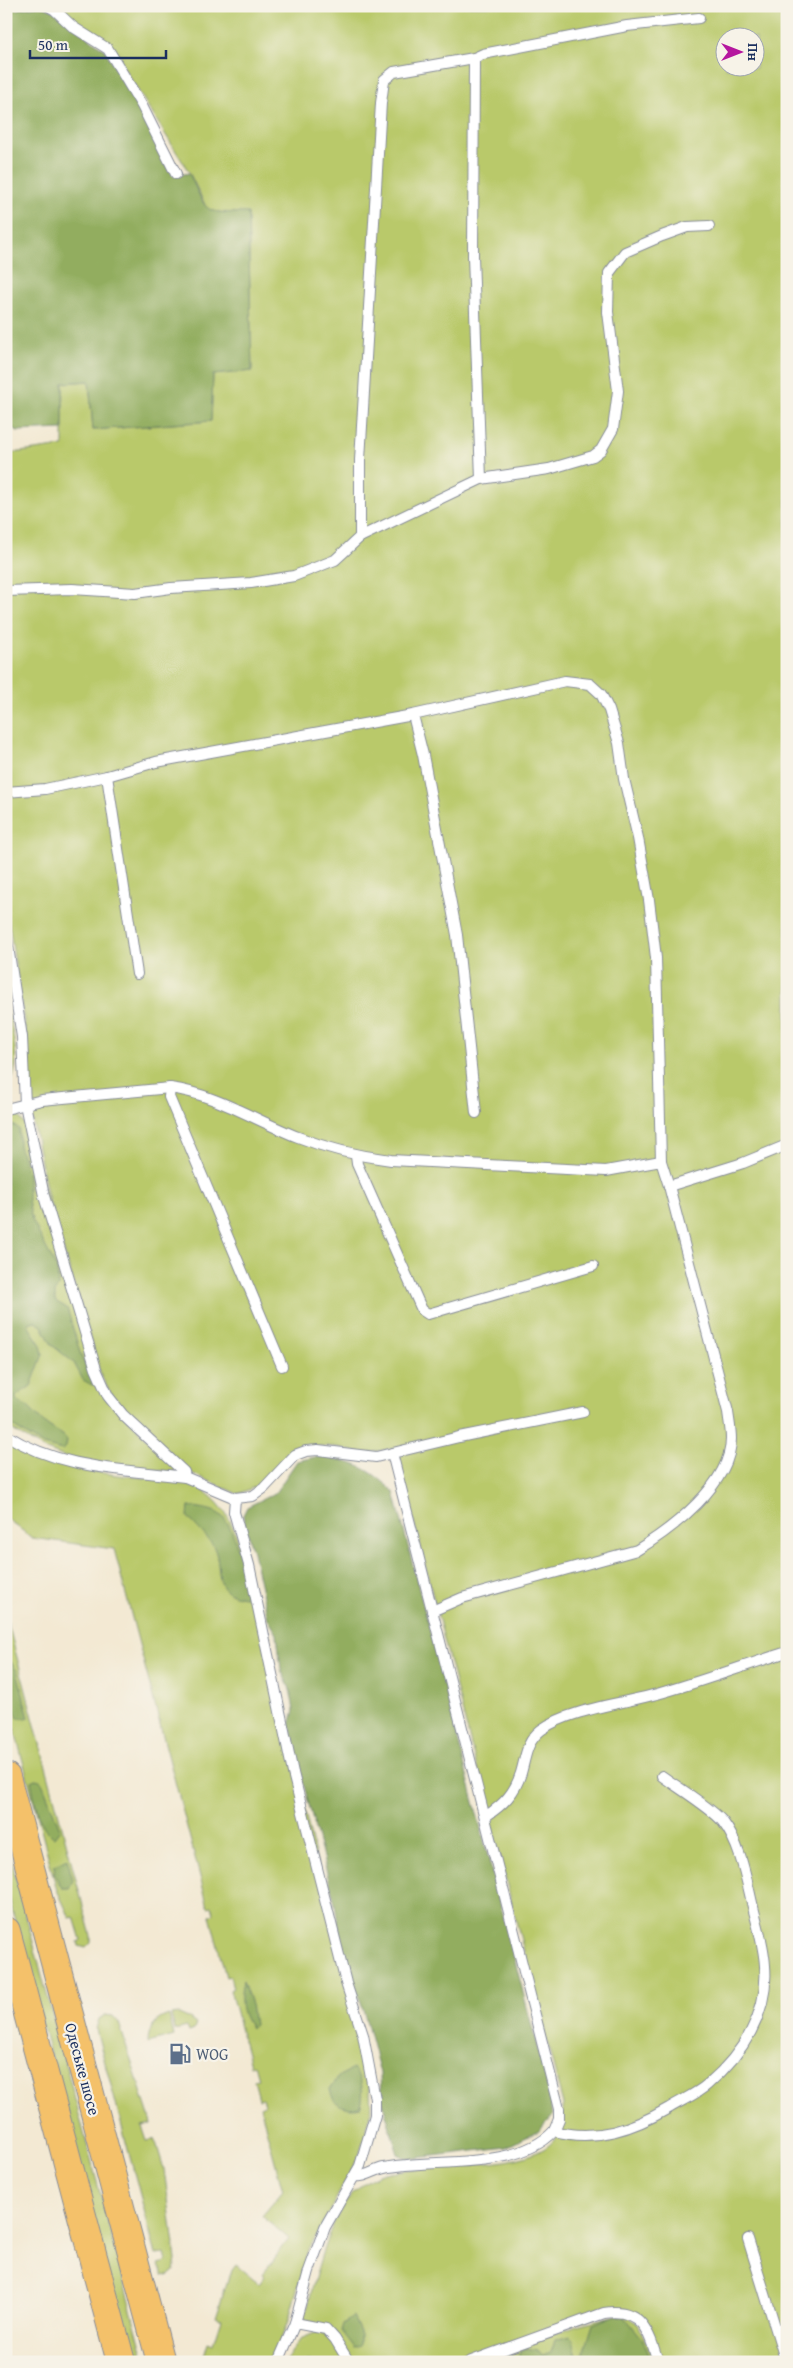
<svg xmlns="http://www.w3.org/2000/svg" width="793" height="2368" font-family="'Gentium Book Plus',serif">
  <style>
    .green { fill: #b9c96b; stroke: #6a7c64; fill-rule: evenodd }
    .forest { fill: #92ad5f; stroke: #566e5e }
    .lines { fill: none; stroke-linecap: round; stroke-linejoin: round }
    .lane-casing { stroke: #878c98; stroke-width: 12 }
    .highway-casing { stroke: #878c98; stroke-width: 30 }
    .lane { stroke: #fff; stroke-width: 10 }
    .highway { stroke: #f4c16a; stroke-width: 28 }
    .labels { text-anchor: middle; stroke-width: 4.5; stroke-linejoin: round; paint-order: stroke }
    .service-label { font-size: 16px; fill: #4e5e75; stroke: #f7f3e8; text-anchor: start }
    .street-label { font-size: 16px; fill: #1b2f5e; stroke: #f7f3e8 }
  </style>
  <rect width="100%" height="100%" fill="#f7f3e8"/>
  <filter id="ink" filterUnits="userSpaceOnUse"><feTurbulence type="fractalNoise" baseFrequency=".02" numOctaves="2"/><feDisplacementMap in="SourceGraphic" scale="10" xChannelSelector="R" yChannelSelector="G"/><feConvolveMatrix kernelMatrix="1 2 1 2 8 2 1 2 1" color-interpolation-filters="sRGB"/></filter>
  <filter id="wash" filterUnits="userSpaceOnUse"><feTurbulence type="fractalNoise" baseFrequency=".0096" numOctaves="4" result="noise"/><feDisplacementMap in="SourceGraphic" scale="20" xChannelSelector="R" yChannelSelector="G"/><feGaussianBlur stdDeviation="1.12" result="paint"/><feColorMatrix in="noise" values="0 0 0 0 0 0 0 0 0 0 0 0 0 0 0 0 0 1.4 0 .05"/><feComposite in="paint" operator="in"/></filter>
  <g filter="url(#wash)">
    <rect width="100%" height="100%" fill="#f3e9d3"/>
    <g class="green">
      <path d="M55 6H787V2362H661C652 2343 646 2314 623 2308L511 2342 458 2362H354L312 2322 304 2319C319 2270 330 2183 390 2172 404 2170 418 2168 432 2167 463 2164 534 2166 554 2140 562 2129 564 2117 563 2104L395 1448 363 1454 337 1447 320 1446 291 1453 257 1486 238 1494 193 1474 114 1399 101 1376 47 1193 28 1097 29 1055 6 904V791L12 782 7 754 6 732V454L63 446V383L89 381 93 430 211 421 213 375 252 371 248 214 213 212 207 209 189 172 110 46 78 28ZM726 38H756V68H726Z"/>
      <path d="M6 1001C11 1029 25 1065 6 1090Z"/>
      <polygon points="6,1113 16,1113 26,1126 104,1395 181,1473 70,1459 44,1449 6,1426"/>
      <path d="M6 1441C62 1475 127 1475 190 1483 218 1496 231 1517 240 1545L355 2019 370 2090 371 2114 359 2156 307 2253 290 2315 273 2362H202L208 2342 213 2344 221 2319 216 2317 230 2273 236 2265 259 2284 265 2276 263 2274 289 2239 262 2216 283 2191 260 2106 265 2104 263 2098 259 2099 254 2080 258 2079 254 2064 250 2065 230 1990 233 1988 230 1976 226 1977 210 1916 214 1914 212 1906 208 1907 114 1549 32 1538 6 1518Z"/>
      <polygon points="6,1616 91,1936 91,1943 86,1948 79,1946 78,1942 81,1940 74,1917 70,1918 57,1890 6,1697"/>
      <polygon points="6,1841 145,2362 131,2362 6,1886"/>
      <polygon points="179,2014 188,2018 196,2024 194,2030 189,2032 187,2027 175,2030 171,2015"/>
      <polygon points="105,2015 113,2016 119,2023 149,2116 151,2124 142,2126 147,2141 155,2139 164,2169 176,2260 174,2271 168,2276 163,2275 159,2264 167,2262 165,2254 156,2255 96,2029 99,2019"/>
      <path d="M169 2015 174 2036 148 2043C148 2029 155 2019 169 2015Z"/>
      <polygon points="624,2313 638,2324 656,2362 476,2362 577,2325"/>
      <path d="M317 2332C332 2337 337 2348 344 2362H285L300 2339Z"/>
    </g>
    <g class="forest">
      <path d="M38 6 52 10 105 50 154 136 168 169 175 176 189 173C209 215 201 212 248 213L252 371 213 375 211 421 93 430 89 381 63 383V429L18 431 6 426V11Z"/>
      <polygon points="6,1123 13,1125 19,1129 19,1146 28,1173 28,1201 32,1220 57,1269 58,1287 55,1291 55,1301 67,1308 81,1356 93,1381 92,1385 83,1380 74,1363 52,1345 42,1326 34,1321 29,1323 29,1327 41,1345 43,1354 31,1386 16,1396 16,1400 28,1407 44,1423 64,1436 67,1440 66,1447 62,1450 43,1445 6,1422"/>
      <path d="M320 1456C355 1463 368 1466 394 1492L547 2085 552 2116 539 2131 506 2147 409 2159 398 2154 381 2098 380 2073 363 2009 343 1953 334 1899 300 1771 290 1725 294 1710 290 1689 281 1670 277 1634 268 1619 253 1552 244 1522 243 1515 247 1507 275 1493 297 1461Z"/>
      <path d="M189 1506C198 1508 212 1509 219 1514 237 1525 244 1577 246 1597 207 1594 226 1566 212 1544 205 1534 195 1526 188 1517Z"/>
      <path d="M11 1662 17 1671 29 1718H18C8 1699 6 1684 6 1663Z"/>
      <path d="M35 1779 41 1780 60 1829 54 1837C37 1827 35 1799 31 1781Z"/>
      <polygon points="67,1859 73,1880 69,1888 62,1888 54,1874 55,1865"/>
      <path d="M243 1981 251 2004 254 2025 251 2028C240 2014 239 1998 243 1981Z"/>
      <path d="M353 2069C363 2080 364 2092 361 2107 346 2110 333 2106 330 2089L339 2076Z"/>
      <polygon points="615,2315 624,2316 642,2338 652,2362 519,2362 519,2352 526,2348 537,2350 542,2356 551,2353 555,2340 570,2336 573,2340 577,2356 582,2360 593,2324"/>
      <polygon points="353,2317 360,2332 360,2346 354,2348 341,2331 343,2324"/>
    </g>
  </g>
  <g filter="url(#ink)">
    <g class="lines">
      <g class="lane-casing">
        <g id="lane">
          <polyline points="48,6 55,10 73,27 108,49 142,106 176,174"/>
          <polyline points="474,58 473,256 481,479"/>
          <polyline points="360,537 360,460 381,103 384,80 394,72 474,58 483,54 627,26 699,18"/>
          <polyline points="6,591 72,589 135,593 171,588 251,583 294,576 335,560 360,537 481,479 549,469 593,456 601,450 613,429 618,391 608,312 609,273 625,252 662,236 687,227 709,226"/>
          <polyline points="413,715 423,755 457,935 476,1113"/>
          <polyline points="107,776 137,974"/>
          <polyline points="6,792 45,789 107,776 156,762 413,715 565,681 590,684 601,694 609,710 619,743 624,779 638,838 649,900 656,958 661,1161 669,1186 743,1163 787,1145"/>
          <polyline points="6,934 22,1037 25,1104 44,1196 96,1369 108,1396 123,1415 184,1472 185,1477 235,1498 234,1512 249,1565 293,1773 346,1983 363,2035 375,2099 375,2115 360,2166 325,2227 309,2271 295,2323 278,2362"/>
          <polyline points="170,1088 169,1097 282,1366"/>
          <path d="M6 1109 42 1100 170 1088C216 1094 256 1121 298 1137 328 1149 359 1156 391 1160L606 1171 661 1161"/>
          <polyline points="356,1156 357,1164 422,1310 428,1314 593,1266"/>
          <path d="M6 1435C62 1470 123 1469 185 1477"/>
          <polyline points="392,1453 559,2109 559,2119 554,2131"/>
          <polyline points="235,1498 253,1496 264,1488 295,1455 306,1451 318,1450 376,1457 459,1437 583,1412"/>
          <path d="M432 1611 462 1598 637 1550C672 1529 731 1484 731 1439 731 1430 729 1420 728 1412L669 1186"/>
          <path d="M486 1816C503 1805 515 1793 521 1773 526 1756 526 1742 541 1730 567 1710 624 1703 657 1694 700 1682 743 1666 787 1652"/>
          <path d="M355 2176C365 2178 374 2170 384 2168 435 2158 517 2171 554 2131 596 2142 633 2129 669 2108 682 2100 697 2094 708 2084 742 2055 769 2013 765 1966 764 1945 757 1924 752 1903 746 1877 740 1844 723 1822 713 1809 677 1787 662 1776"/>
          <polyline points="748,2239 786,2362"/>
          <polyline points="295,2323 326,2329 335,2339 349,2362"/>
          <path d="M469 2362 604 2313C641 2307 649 2331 658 2362"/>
        </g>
      </g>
      <g class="highway-casing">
        <g id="highway">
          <polyline points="6,1777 161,2362"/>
          <polyline points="6,1931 121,2362"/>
        </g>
      </g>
      <use href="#lane" class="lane"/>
      <use href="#highway" class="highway"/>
    </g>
  </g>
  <defs>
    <g id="fuel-bare" transform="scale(1.725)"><path d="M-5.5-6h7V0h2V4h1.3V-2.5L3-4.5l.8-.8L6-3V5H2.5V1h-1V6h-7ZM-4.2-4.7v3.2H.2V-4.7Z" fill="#5c6f8a" stroke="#f7f3e8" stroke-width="2.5" paint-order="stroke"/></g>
  </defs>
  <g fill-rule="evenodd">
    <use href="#fuel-bare" x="180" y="2054"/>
  </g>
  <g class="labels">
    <g class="service-label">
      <text x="196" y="2060">WOG</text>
    </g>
    <g class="street-label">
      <text transform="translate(83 2069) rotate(75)" y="6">Одеське шосе</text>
    </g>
  </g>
  <rect width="793" height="2368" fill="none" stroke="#f7f3e8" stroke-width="25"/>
  <g transform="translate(740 52) rotate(90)"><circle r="24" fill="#f7f3e8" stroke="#9fa5b1"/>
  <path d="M0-4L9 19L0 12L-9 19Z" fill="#b5179e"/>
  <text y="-8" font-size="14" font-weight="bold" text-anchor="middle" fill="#1b2f5e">Пн</text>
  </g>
  <path d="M30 50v8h136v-8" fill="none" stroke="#1b2f5e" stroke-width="2.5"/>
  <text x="38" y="50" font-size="15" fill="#1b2f5e" stroke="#f7f3e8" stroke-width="4" paint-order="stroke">50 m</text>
</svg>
